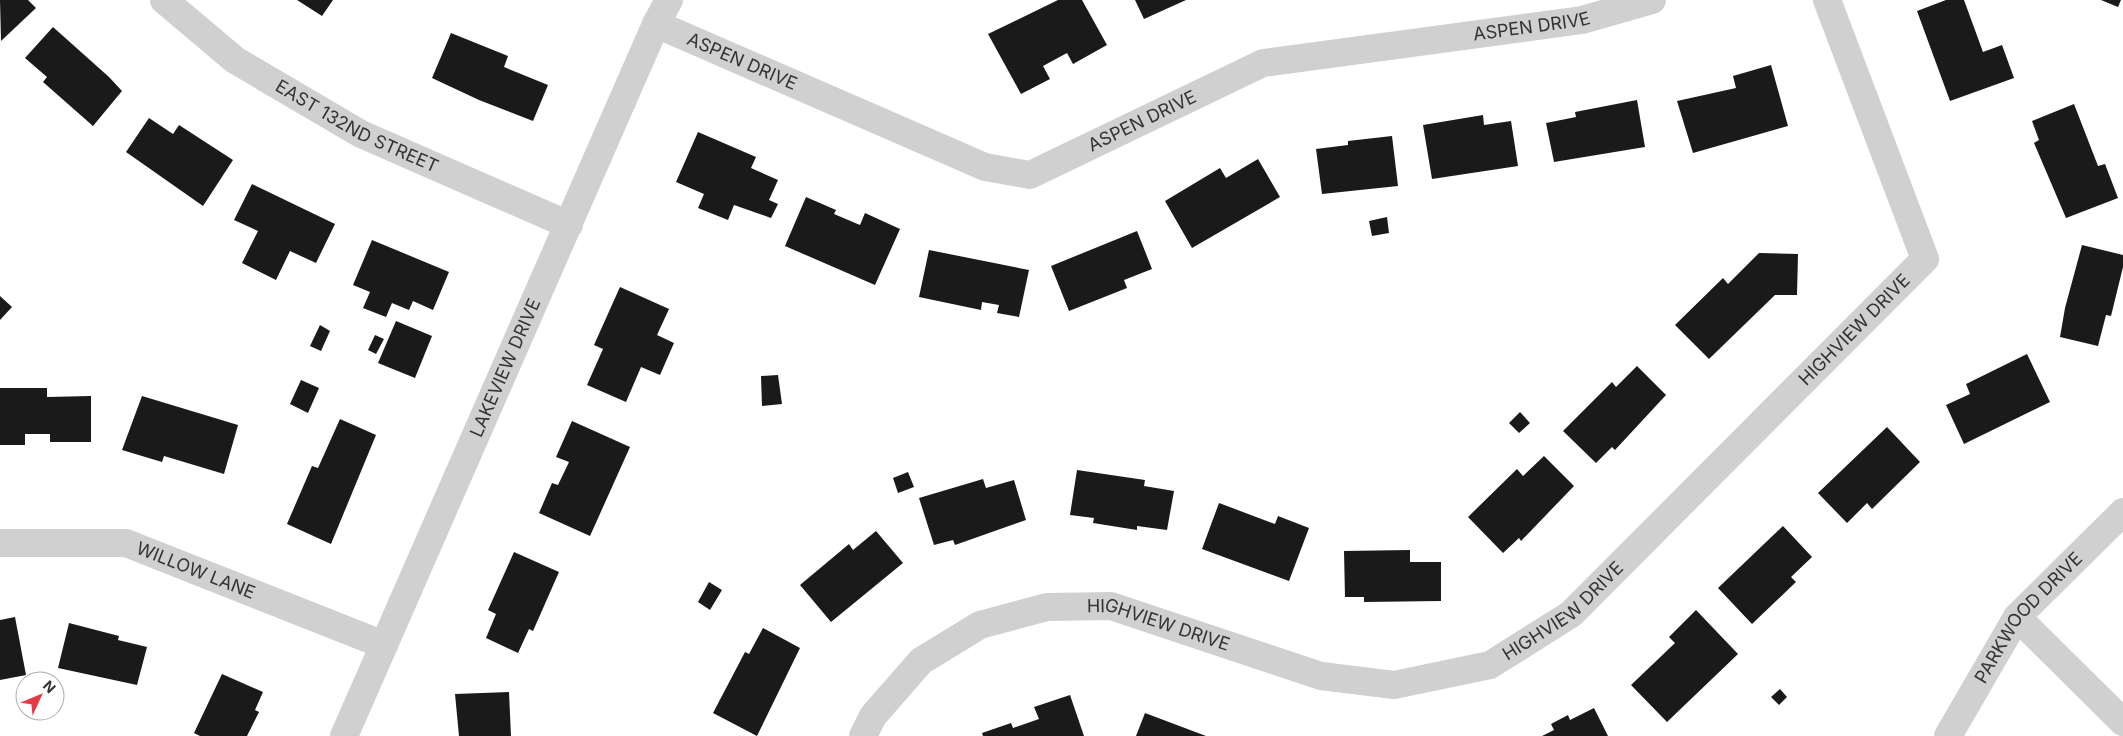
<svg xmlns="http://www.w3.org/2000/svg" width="2123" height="736" font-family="Inter,sans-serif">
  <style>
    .building { fill: #1a1a1a }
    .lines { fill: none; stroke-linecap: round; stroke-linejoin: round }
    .minor { stroke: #d0d0d0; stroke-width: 28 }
    .labels { text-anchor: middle; stroke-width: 5; stroke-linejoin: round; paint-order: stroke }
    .street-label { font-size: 18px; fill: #333; stroke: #fff }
  </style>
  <rect width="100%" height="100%" fill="#fff"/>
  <g class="building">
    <polygon points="0,0 28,0 36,8 1,41"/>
    <polygon points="297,0 333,0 322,16"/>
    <polygon points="1058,0 1082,0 1107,45 1073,64 1067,53 1043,66 1050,79 1021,94 988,34"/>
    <polygon points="1135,0 1186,0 1144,19"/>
    <polygon points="1946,0 1964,0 1983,52 2002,45 2014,78 1950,101 1917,11"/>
    <polygon points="2101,0 2121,0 2118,7"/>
    <polygon points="53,27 109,77 122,91 93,126 43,82 47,77 25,58"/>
    <polygon points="451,33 508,56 504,67 548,85 533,121 479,100 432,78"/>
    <polygon points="1771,65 1788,126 1693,153 1677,101 1736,88 1733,76"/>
    <polygon points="1637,100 1645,147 1554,162 1546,123 1576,117 1575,112"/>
    <polygon points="2074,104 2098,166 2105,164 2118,198 2066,218 2034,143 2039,140 2032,121"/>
    <polygon points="1483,115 1484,125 1511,121 1518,166 1432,179 1423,125"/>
    <polygon points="149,118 173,134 179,125 233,160 203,206 126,152"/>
    <polygon points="698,132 756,157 751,168 778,180 769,200 778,204 771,218 734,205 728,220 698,208 704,194 676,182"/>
    <polygon points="1392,136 1398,186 1322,194 1316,149 1348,145 1348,141"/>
    <polygon points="1258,159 1280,197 1192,248 1165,201 1220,168 1226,178"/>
    <polygon points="252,184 335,224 316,263 290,251 276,280 242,263 258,231 234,220"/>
    <polygon points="806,197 836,210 834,214 860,225 865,213 900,229 875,285 785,246"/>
    <polygon points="1387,217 1389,233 1372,236 1369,221"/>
    <polygon points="1137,231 1152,269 1124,280 1127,288 1069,311 1051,266"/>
    <polygon points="372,240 449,272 433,310 413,301 409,310 392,303 386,317 363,308 370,292 353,285"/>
    <polygon points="2082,245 2123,255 2123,267 2111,316 2106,315 2098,346 2060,337 2065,308"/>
    <polygon points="929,250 1029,270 1019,317 997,313 999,305 982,302 981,310 919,297"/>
    <polygon points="1759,253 1798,254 1797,295 1775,295 1709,359 1675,325 1723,278 1728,284"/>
    <polygon points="620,287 669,309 657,335 674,343 660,375 641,367 626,402 587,385 603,349 594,345"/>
    <polygon points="0,296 12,307 0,320"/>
    <polygon points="396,321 432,336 415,378 378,363"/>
    <polygon points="320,325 330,331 321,351 310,346"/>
    <polygon points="375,335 384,339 376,354 368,350"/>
    <polygon points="2027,354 2050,402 1964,444 1946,405 1970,394 1966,384"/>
    <polygon points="1637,366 1666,395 1615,450 1612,447 1596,463 1563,431 1612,382 1616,387"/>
    <polygon points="778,375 782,404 762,406 761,376"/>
    <polygon points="301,380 319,388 308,413 290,404"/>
    <polygon points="0,388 47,388 47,397 91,396 91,442 50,442 50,434 25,434 25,445 0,445"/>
    <polygon points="142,396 238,425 224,474 164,456 162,462 122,450"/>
    <polygon points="1520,412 1530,423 1519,433 1509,423"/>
    <polygon points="340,419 376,435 331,544 287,524 312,466 318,468"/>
    <polygon points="572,421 630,447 590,536 539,513 552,483 558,485 569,462 556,457"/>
    <polygon points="1887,427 1920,462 1872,509 1867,503 1847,523 1818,493"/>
    <polygon points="1544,456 1574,486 1521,541 1519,538 1503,553 1468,517 1517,469 1523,476"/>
    <polygon points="1077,470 1145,480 1144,486 1174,491 1167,530 1137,526 1137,530 1093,523 1094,518 1070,515"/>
    <polygon points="908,472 914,487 898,493 893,478"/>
    <polygon points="983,479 986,488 1014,480 1026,520 955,545 953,540 934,545 919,498"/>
    <polygon points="1219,503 1275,524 1278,516 1309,528 1289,581 1202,549"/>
    <polygon points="1783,526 1812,557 1791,577 1796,582 1752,624 1718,588"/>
    <polygon points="876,531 903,563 831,622 800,585 849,544 853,550"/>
    <polygon points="1410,550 1410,562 1441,562 1441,601 1364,602 1364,597 1345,597 1344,551"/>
    <polygon points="514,552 559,572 533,631 529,629 518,653 486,638 496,614 488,610"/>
    <polygon points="709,582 722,590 710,610 698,602"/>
    <polygon points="1696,610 1738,654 1667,722 1631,685 1675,643 1669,637"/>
    <polygon points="15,617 26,675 0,680 0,620"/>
    <polygon points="69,623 119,636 118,640 147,647 137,685 58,668"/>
    <polygon points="763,628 800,648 757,736 713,713 745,652 749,654"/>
    <polygon points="222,674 263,692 255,710 259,712 247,736 200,736 194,733"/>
    <polygon points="1780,689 1787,697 1779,705 1771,697"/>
    <polygon points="509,692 511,736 459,736 455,694"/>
    <polygon points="1070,695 1084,736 983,736 982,733 1011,723 1013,728 1039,719 1034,707"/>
    <polygon points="1594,708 1608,736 1542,736 1554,730 1551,724 1568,715 1570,720"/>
    <polygon points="1145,713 1206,736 1136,736"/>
  </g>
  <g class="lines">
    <g class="minor">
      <path id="s1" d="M164 0 235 60 361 134 569 225"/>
      <path id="s2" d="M656 24 985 167 1030 175 1263 63 1582 20 1652 0"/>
      <path id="s3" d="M0 543H126L384 645"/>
      <polyline points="2017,617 2123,722"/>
      <path id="s4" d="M344 736 656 24 669 0"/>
      <path id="s5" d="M863 736 873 716 921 661 980 625 1047 607 1111 606 1321 676 1394 685 1490 665 1571 614 1925 259 1827 0"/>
      <path id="s6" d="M1948 736 2017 617 2123 512"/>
    </g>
  </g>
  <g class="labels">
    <g class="street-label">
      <text dy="6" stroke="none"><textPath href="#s2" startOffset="934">ASPEN DRIVE</textPath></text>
      <text dy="6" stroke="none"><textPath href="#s2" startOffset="94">ASPEN DRIVE</textPath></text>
      <text dy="6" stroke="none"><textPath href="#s2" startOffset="529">ASPEN DRIVE</textPath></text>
      <text dy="6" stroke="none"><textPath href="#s1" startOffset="232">EAST 132ND STREET</textPath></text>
      <text dy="6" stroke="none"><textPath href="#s5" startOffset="1188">HIGHVIEW DRIVE</textPath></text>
      <text dy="6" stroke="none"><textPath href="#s4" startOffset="402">LAKEVIEW DRIVE</textPath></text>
      <text dy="6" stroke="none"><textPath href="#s3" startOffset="201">WILLOW LANE</textPath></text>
      <text dy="6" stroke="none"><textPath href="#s5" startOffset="782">HIGHVIEW DRIVE</textPath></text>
      <text dy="6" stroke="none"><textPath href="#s6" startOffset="144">PARKWOOD DRIVE</textPath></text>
      <text dy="6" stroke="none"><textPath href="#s5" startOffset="348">HIGHVIEW DRIVE</textPath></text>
    </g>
  </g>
  <g transform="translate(40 696) rotate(46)"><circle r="24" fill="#ffffff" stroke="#adadad"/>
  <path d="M0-4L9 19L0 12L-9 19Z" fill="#e63946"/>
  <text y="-8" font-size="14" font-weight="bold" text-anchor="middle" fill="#333333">N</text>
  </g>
</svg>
